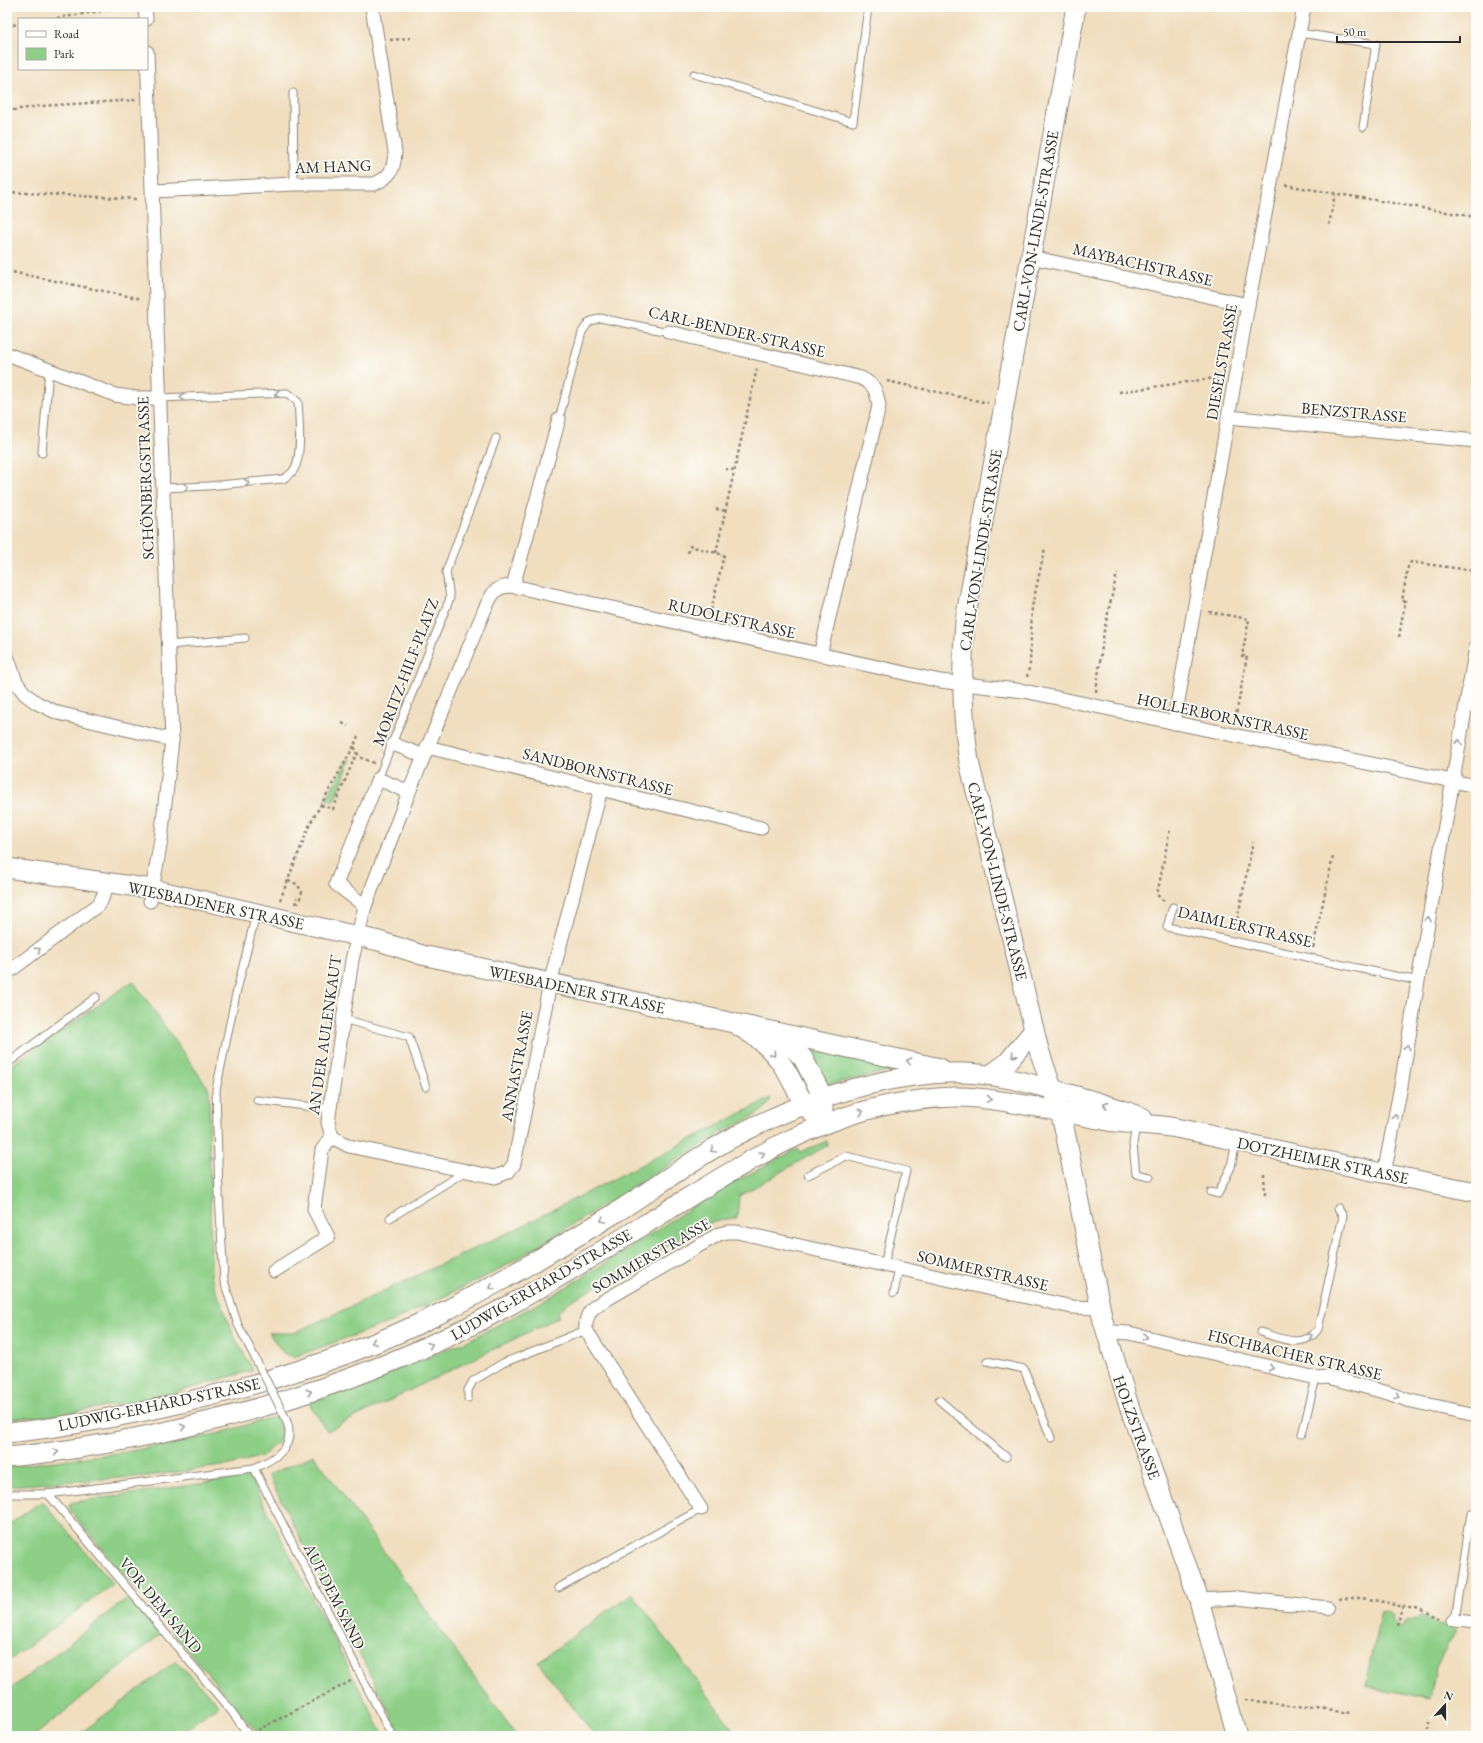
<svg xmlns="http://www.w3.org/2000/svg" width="1483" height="1743" font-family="'EB Garamond',serif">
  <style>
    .green { fill: #8dcf87; stroke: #5c7d59 }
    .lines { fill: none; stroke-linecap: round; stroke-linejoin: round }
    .lane-casing { stroke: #8e8475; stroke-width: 9 }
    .street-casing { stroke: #8e8475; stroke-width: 15 }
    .secondary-casing { stroke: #8e8475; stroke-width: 21 }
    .path { stroke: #8e8475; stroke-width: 2.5; stroke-dasharray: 3 3; stroke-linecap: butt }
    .lane { stroke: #fff; stroke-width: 7 }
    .street { stroke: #fff; stroke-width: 13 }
    .secondary { stroke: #fff; stroke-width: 19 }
    .lane-bridge-casing { stroke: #8e8475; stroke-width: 9; stroke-linecap: butt }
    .lane-bridge { stroke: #fff; stroke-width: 7 }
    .oneway { stroke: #a0a0a0 }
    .labels { text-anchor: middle; stroke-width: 3.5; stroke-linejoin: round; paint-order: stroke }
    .street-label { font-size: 16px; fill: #2b2b2b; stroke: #fdfcf7 }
  </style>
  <rect width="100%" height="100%" fill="#fdfcf7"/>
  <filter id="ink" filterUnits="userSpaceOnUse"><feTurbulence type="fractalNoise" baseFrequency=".025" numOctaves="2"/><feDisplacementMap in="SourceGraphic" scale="8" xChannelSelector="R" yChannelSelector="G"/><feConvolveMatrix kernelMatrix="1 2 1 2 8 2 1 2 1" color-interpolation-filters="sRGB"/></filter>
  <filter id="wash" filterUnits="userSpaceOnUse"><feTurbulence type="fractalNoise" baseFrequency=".012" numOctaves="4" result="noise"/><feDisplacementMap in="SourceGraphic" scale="16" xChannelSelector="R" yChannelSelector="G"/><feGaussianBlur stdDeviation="0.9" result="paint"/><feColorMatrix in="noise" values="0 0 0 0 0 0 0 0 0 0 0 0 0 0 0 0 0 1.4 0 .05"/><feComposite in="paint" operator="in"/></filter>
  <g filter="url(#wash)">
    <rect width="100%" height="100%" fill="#f0debf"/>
    <g class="green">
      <polygon points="349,759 351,759 334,801 326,798"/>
      <polygon points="133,981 209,1089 211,1277 234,1336 253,1370 160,1397 50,1416 7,1419 7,1068"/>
      <polygon points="804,1048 906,1068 826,1085"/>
      <path d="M771 1098C766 1114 745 1120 731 1127L499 1270 393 1321 294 1357 283 1353 269 1333H294L514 1230Z"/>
      <path d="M827 1141 828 1145 739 1196 737 1218C721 1219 709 1223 695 1230L569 1302 557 1313 559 1317 327 1431 309 1403 377 1378 467 1341 545 1300 623 1252 713 1193 797 1149 800 1152Z"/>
      <polygon points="276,1416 284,1435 263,1456 230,1465 148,1476 7,1486 7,1467 125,1452 217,1434"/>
      <polygon points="314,1455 517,1736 402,1736 268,1475"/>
      <polygon points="247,1477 251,1480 384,1736 259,1736 257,1732 71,1512 69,1504 74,1502"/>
      <polygon points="42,1501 113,1584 7,1662 7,1526"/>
      <polygon points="632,1593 738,1736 595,1736 538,1662"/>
      <polygon points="126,1599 161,1634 34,1736 7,1736 7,1692"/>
      <path d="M1381 1610 1390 1612 1394 1617 1393 1620C1396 1625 1399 1627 1404 1626V1622L1423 1616 1438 1624 1448 1626 1456 1630 1436 1666 1430 1699 1366 1687Z"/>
      <polygon points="176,1661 219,1705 176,1736 77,1736"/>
    </g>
  </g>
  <g filter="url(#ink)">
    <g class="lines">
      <g class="lane-casing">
        <g id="lane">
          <polyline points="1299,33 1376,44 1363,127"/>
          <polyline points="694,74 853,122 868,7"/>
          <polyline points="293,93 294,184"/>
          <path d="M159 398 287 393 298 402C299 418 303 458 293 471 291 474 286 477 283 479L208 486 163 488"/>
          <polyline points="559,419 582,332 589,322 600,318 669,332"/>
          <polyline points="42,453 49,370"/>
          <polyline points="169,645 245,638"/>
          <polyline points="378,779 450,598 446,572 496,438"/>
          <polyline points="1173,907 1167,927 1418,981"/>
          <polyline points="343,1019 409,1037 426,1087"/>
          <polyline points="7,1064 96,997"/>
          <polyline points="257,1100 330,1109"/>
          <polyline points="1136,1125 1133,1144 1136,1174 1150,1177"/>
          <polyline points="808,1175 846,1156 906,1171 884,1265"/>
          <polyline points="1211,1192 1218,1194 1231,1167 1236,1142"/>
          <polyline points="390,1218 466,1171"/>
          <polyline points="894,1293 899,1268"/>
          <path d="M1260 1332C1280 1338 1304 1350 1318 1329L1343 1216 1338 1208"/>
          <polyline points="251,1350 238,1325 224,1281 219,1194 216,1090 236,994 256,914"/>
          <polyline points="987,1361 1024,1369 1051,1438"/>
          <polyline points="468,1398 468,1390 473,1381 503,1363 586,1330"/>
          <polyline points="939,1400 1006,1457"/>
          <polyline points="1302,1434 1316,1378"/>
          <polyline points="254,1468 392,1736"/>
          <path d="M7 1494H48L254 1468C278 1458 298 1445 285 1417"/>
          <polyline points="48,1494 232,1712 249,1736"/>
          <polyline points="558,1588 701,1509"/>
          <polyline points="1455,1620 1471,1513"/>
        </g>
      </g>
      <g class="street-casing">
        <g id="street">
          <polyline points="145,7 146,19"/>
          <polyline points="147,52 172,740 161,840 150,901"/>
          <path d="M153 191 294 184H374C391 177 394 169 395 152L372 7"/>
          <polyline points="1031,257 1248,305"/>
          <path d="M669 332 861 378C876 386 876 390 879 406L820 655"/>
          <polyline points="7,354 115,395 137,398 159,398"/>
          <polyline points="1229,417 1476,441"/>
          <polyline points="513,586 559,419"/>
          <polyline points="7,656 16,682 25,694 37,703 58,713 172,740"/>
          <polyline points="1174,723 1248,305 1304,7"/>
          <polyline points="393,744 424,756"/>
          <polyline points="427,747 761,828"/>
          <polyline points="365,906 336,884 378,779 409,792"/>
          <polyline points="7,973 98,905 101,901 105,891"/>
          <path d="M332 1137 328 1122 352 960 365 906 409 792 484 611C492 595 493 586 513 586L940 681 1024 691 1476 786"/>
          <polyline points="332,1137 349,1146 495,1177 508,1172 514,1164 550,983 601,789"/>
          <polyline points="1384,1174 1401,1086 1418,981 1476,647"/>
          <polyline points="274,1271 328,1237 314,1209 322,1150 332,1137"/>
          <polyline points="1106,1334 1113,1332 1129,1333 1316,1378 1328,1377 1388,1393 1407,1400 1476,1415"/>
          <path d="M701 1509 586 1330C585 1319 588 1311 597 1305L719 1234 727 1232H737L1072 1307 1099 1308"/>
          <polyline points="1199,1600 1237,1598 1328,1608"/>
          <polyline points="1455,1620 1476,1622"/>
        </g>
      </g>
      <g class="secondary-casing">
        <g id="secondary">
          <path d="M1076 7 965 621C961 669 962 715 969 762L1039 1050 1060 1112 1065 1132 1103 1321 1129 1406 1199 1600 1237 1736"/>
          <polyline points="7,868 152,889 379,941 422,955 459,963 940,1068"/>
          <path d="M740 1027C756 1036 773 1050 783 1066 794 1082 799 1100 812 1113"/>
          <polyline points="775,1034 788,1043 803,1058 823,1097 823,1110"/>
          <polyline points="990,1075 1007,1063 1034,1030"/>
          <path d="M7 1433C60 1428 112 1418 164 1407 257 1386 351 1358 437 1315 497 1285 555 1250 612 1215 657 1187 699 1154 747 1130 791 1108 837 1091 885 1081 911 1076 938 1072 964 1073 993 1074 1020 1081 1048 1088 1080 1097 1111 1105 1142 1117"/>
          <path d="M7 1457C64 1452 120 1442 177 1429 291 1403 403 1364 506 1307 563 1276 618 1241 673 1207 744 1163 816 1117 899 1103 924 1099 952 1095 977 1098 1021 1102 1064 1113 1108 1121 1128 1124 1149 1124 1170 1127 1206 1133 1242 1143 1277 1150 1343 1165 1409 1179 1476 1192"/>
        </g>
      </g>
      <g class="path">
        <polyline points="51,19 126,7"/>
        <polyline points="7,26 19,24"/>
        <polyline points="390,40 411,38"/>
        <polyline points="7,111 41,106 136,100"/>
        <polyline points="1285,185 1476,217"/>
        <polyline points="7,192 138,199"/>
        <polyline points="1329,225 1335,194"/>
        <polyline points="7,271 142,299"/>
        <polyline points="887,381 988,403"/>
        <polyline points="1119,392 1222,377"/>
        <polyline points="725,469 734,470"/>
        <polyline points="716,509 725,511"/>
        <polyline points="688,553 690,546 724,555 710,615"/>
        <polyline points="716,553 757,368"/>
        <polyline points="1209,612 1249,619 1242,656 1247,656 1235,721"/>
        <polyline points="1399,637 1405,601 1402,601 1408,567 1411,562 1476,571"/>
        <polyline points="1027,677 1030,664 1032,607 1045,548"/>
        <polyline points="1096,692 1104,631 1117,573"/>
        <polyline points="342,723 348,726"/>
        <polyline points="358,736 354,746 359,757 374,763"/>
        <polyline points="321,805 333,809 357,752"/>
        <polyline points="288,881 297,884 302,892 298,904"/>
        <polyline points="280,900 310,824 354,746"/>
        <polyline points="1164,901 1157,895 1170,829"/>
        <polyline points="295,904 297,899 296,898"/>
        <polyline points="1235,931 1253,842"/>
        <polyline points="1313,948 1333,857"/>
        <polyline points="1264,1174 1265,1197"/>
        <polyline points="1339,1598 1362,1598 1417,1608 1443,1619"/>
        <polyline points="1398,1626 1405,1606"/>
        <polyline points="1245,1700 1351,1712"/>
        <polyline points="258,1730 351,1681"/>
        <polyline points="1427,1736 1428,1722"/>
      </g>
      <use href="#lane" class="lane"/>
      <use href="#street" class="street"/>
      <use href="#secondary" class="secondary"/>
      <g class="lane-bridge-casing">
        <polyline id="lane-bridge" points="251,1350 285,1417"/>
      </g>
      <use href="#lane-bridge" class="lane-bridge"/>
    </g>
    <defs><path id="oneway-chevron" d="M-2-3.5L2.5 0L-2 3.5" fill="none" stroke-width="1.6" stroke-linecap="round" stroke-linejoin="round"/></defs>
    <g class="oneway">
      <use href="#oneway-chevron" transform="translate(277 394) rotate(178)"/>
      <use href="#oneway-chevron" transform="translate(182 397) rotate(178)"/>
      <use href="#oneway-chevron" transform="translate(247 483) rotate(-5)"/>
      <use href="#oneway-chevron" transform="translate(186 487) rotate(-3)"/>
      <use href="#oneway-chevron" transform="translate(1459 742) rotate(-80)"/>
      <use href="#oneway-chevron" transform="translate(1428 919) rotate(-80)"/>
      <use href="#oneway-chevron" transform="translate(38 950) rotate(-37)"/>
      <use href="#oneway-chevron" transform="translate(1407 1047) rotate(-81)"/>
      <use href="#oneway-chevron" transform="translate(773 1054) rotate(49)"/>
      <use href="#oneway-chevron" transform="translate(1014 1055) rotate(132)"/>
      <use href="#oneway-chevron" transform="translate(909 1061) rotate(-167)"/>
      <use href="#oneway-chevron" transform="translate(989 1099) rotate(8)"/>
      <use href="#oneway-chevron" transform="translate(1106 1105) rotate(-162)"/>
      <use href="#oneway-chevron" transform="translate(861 1112) rotate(-15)"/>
      <use href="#oneway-chevron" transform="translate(1395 1116) rotate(-80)"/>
      <use href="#oneway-chevron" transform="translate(713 1150) rotate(150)"/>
      <use href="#oneway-chevron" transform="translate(762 1154) rotate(-28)"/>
      <use href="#oneway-chevron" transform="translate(603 1220) rotate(149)"/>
      <use href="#oneway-chevron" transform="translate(492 1287) rotate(152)"/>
      <use href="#oneway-chevron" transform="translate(1310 1336) rotate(-38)"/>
      <use href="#oneway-chevron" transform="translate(1145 1337) rotate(13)"/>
      <use href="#oneway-chevron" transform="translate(374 1342) rotate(157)"/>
      <use href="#oneway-chevron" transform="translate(430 1345) rotate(-23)"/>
      <use href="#oneway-chevron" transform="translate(1271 1368) rotate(13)"/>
      <use href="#oneway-chevron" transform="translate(309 1392) rotate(-18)"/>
      <use href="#oneway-chevron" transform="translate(1397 1396) rotate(22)"/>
      <use href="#oneway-chevron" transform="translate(183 1427) rotate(-13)"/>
      <use href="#oneway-chevron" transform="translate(56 1452) rotate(-8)"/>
    </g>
  </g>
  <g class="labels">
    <g class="street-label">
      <text transform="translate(333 166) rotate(-2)" y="6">AM HANG</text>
      <text transform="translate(1035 231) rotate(-80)" y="6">CARL-VON-LINDE-STRASSE</text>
      <text transform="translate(1143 264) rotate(13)" y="6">MAYBACHSTRASSE</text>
      <text transform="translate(737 331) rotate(13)" y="6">CARL-BENDER-STRASSE</text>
      <text transform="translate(1221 362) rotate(-80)" y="6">DIESELSTRASSE</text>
      <text transform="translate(1354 412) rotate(5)" y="6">BENZSTRASSE</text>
      <text transform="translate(145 478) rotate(-92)" y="6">SCHÖNBERGSTRASSE</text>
      <text transform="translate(980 550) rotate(-81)" y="6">CARL-VON-LINDE-STRASSE</text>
      <text transform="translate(732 618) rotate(13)" y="6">RUDOLFSTRASSE</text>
      <text transform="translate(405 672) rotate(-69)" y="6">MORITZ-HILF-PLATZ</text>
      <text transform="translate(1223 716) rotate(12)" y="6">HOLLERBORNSTRASSE</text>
      <text transform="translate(598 771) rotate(14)" y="6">SANDBORNSTRASSE</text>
      <text transform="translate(998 881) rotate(76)" y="6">CARL-VON-LINDE-STRASSE</text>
      <text transform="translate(216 905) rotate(12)" y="6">WIESBADENER STRASSE</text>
      <text transform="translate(1245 926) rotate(13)" y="6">DAIMLERSTRASSE</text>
      <text transform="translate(577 989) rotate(12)" y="6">WIESBADENER STRASSE</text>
      <text transform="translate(324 1035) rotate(-82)" y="6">AN DER AULENKAUT</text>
      <text transform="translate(516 1066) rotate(-79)" y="6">ANNASTRASSE</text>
      <text transform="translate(1323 1160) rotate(12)" y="6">DOTZHEIMER STRASSE</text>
      <text transform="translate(651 1255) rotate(-30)" y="6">SOMMERSTRASSE</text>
      <text transform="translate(983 1270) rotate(13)" y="6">SOMMERSTRASSE</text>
      <text transform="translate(541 1284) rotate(-30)" y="6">LUDWIG-ERHARD-STRASSE</text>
      <text transform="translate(1295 1354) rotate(13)" y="6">FISCHBACHER STRASSE</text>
      <text transform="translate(159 1404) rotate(-12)" y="6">LUDWIG-ERHARD-STRASSE</text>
      <text transform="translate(1137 1427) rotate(70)" y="6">HOLZSTRASSE</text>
      <text transform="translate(335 1596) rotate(63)" y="6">AUF DEM SAND</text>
      <text transform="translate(161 1605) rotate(50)" y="6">VOR DEM SAND</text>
    </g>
  </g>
  <rect width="1483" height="1743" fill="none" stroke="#fdfcf7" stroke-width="24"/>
  <rect x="18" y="18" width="130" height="52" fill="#fdfcf7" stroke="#a9a8a5"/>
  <rect x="26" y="31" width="20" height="6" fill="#ffffff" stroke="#a9a8a5"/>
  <text x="54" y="38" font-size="12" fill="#2b2b2b">Road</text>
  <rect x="26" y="48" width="20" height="12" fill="#8dcf87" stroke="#a9a8a5"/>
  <text x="54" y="58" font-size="12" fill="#2b2b2b">Park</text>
  <g transform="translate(1445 1705) rotate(21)" stroke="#fdfcf7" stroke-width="3" paint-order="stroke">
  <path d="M0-3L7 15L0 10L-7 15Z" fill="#2b2b2b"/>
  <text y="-6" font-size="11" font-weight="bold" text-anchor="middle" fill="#2b2b2b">N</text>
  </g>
  <path d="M1337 36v6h123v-6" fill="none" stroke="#2b2b2b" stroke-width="2"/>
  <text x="1343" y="36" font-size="12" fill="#2b2b2b" stroke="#fdfcf7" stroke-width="3" paint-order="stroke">50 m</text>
</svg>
